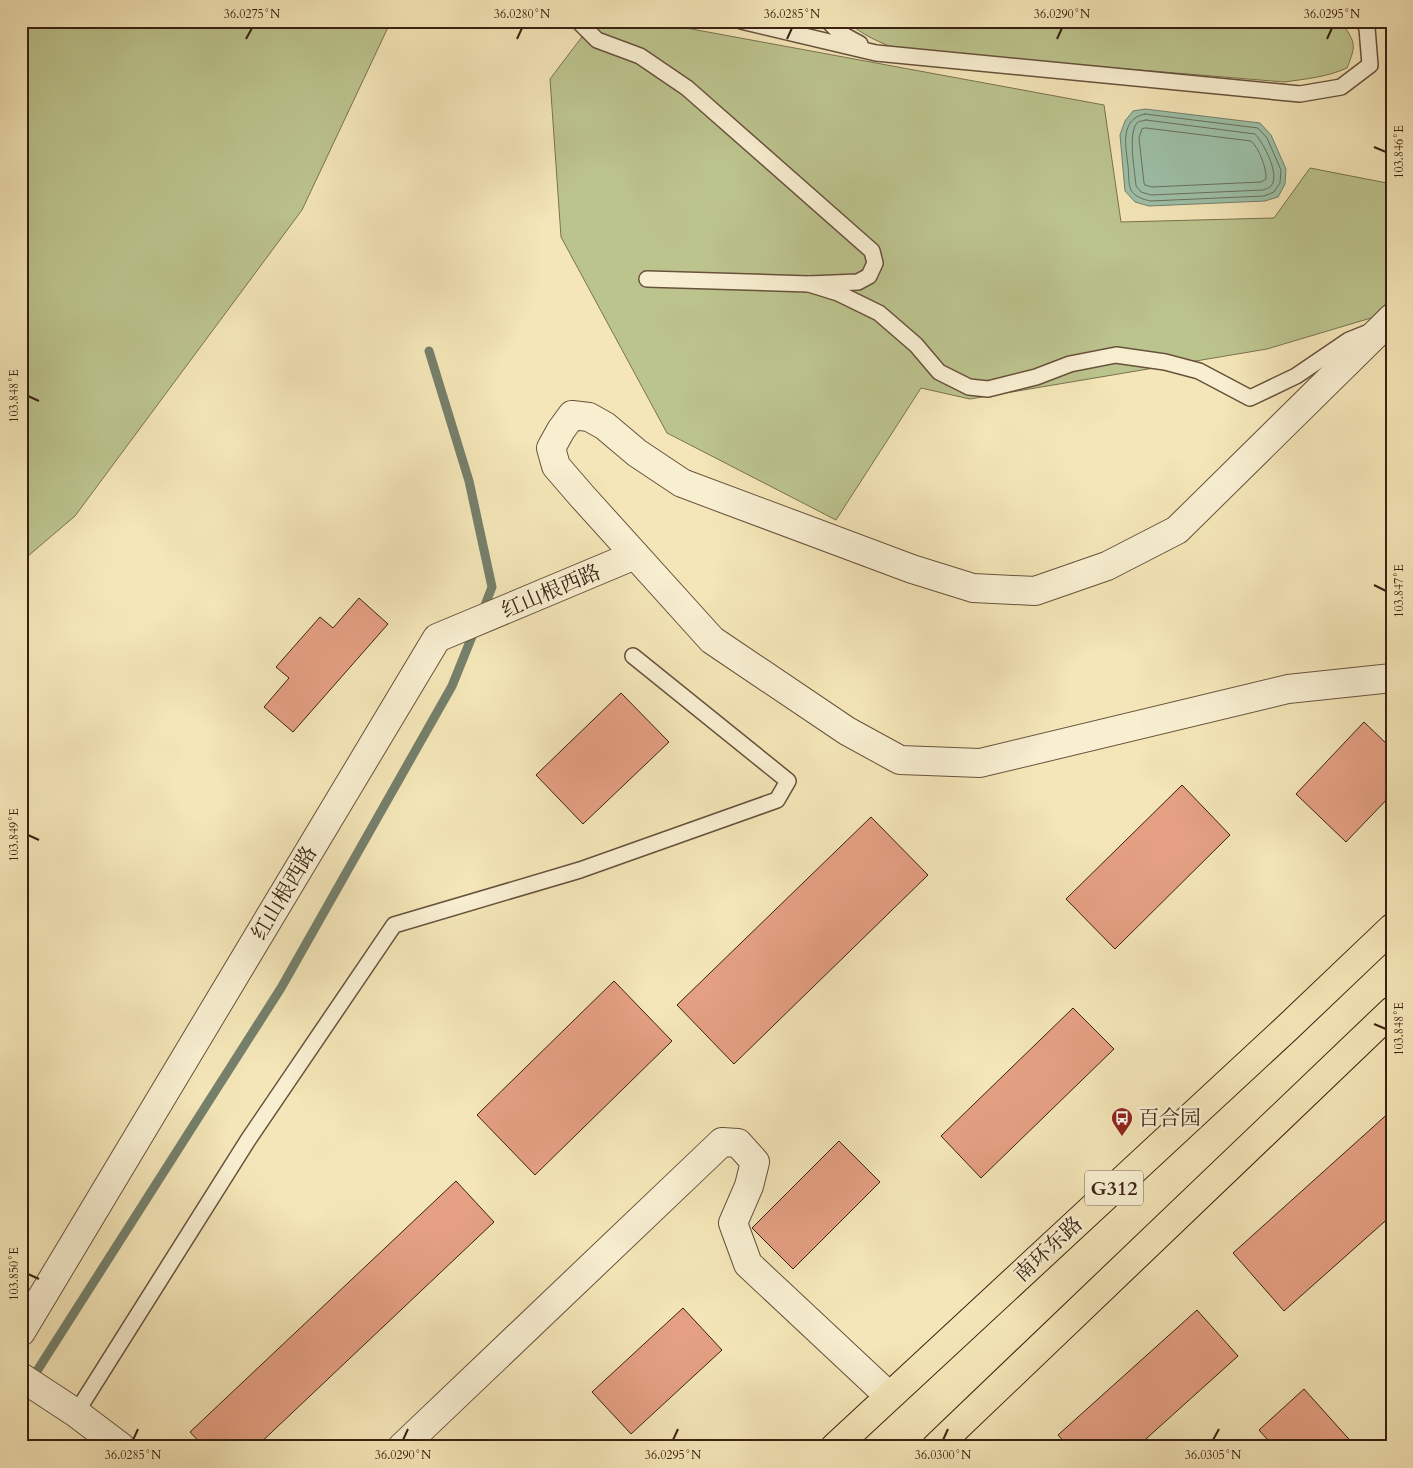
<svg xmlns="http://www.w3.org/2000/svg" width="1413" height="1468" font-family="Cardo,'Noto Serif SC',serif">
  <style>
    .green { fill: #bcc48e; stroke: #7a7250 }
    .water { fill: #9dc0a8; stroke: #75806c }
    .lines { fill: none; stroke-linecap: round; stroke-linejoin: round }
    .shore { stroke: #6b705d; stroke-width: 1 }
    .stream { stroke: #75806c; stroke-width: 9 }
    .building { fill: #e5a083; stroke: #392112 }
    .lane-casing { stroke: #68523c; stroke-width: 18 }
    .street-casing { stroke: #68523c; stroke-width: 30 }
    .highway-casing { stroke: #392112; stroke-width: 30 }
    .lane { stroke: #f8efd1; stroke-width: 15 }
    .street { stroke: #f8efd1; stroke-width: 28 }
    .highway { stroke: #f4e6b8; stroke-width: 28 }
    .ticks { fill: none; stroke: #392112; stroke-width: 2 }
    .labels { text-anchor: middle; stroke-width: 5; stroke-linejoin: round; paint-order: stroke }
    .shield { fill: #f8efd1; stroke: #725f4b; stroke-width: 1 }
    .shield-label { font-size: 20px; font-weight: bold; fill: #392112 }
    .street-label { font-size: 21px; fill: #392112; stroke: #f8efd1 }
    .poi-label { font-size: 21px; fill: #392112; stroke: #f8efd1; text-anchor: start }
    .neatline { fill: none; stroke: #392112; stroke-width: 2 }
    .ticks-label { font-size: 12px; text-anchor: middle; fill: #392112 }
  </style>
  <rect width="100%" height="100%" fill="#f4e6b8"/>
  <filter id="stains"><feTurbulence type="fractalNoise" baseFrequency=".004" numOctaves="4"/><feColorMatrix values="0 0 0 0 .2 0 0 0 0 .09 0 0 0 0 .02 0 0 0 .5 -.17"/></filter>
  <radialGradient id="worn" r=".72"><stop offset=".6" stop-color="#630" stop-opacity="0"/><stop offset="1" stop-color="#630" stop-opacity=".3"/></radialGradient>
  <g class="green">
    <polygon points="21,21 391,21 302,210 75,516 21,562"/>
    <polygon points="594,21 648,21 1104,105 1121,222 1274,218 1310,168 1392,184 1392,298 1371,318 1267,349 970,399 921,388 836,520 667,433 561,237 550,79"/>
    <path d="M847 21H1341C1355 43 1357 43 1347 68 1327 77 1306 79 1284 82L898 50C880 42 861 35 847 21Z"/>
  </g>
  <polygon class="water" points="1145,109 1260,123 1271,135 1286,169 1285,184 1278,197 1265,201 1149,206 1135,202 1125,191 1120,135 1125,121 1133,111"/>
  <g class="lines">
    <g class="shore">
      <path d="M1145 114 1258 128 1267 138 1281 170 1280 183 1274 192 1264 196 1150 201C1143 199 1135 197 1131 190 1128 184 1129 173 1128 166 1126 147 1119 119 1145 114Z"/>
      <path d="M1146 120 1255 134C1263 142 1282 177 1270 187 1269 188 1263 190 1263 190L1151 195 1141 192 1136 186C1135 172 1127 131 1138 122 1140 121 1143 121 1146 120Z"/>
      <path d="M1146 128 1251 141C1259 148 1267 169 1266 179L1261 182 1152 187 1145 185 1144 183 1139 138 1142 129Z"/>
    </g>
    <g class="stream">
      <polyline points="429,351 469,481 492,587 482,613"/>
      <polyline points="21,1396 281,988 452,686 475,629"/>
    </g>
  </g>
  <g class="building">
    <polygon points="359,598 388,624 293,732 264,707 289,678 276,667 320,617 333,628"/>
    <polygon points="621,693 669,742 583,824 536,775"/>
    <polygon points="1364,722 1392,749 1392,794 1346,842 1296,794"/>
    <polygon points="1182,785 1230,835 1115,949 1066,899"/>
    <polygon points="871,817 928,875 734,1064 677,1005"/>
    <polygon points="614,981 672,1041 535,1175 477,1115"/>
    <polygon points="1073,1008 1114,1049 981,1178 941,1136"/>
    <polygon points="1392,1110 1392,1215 1284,1311 1233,1253"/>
    <polygon points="839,1141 880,1182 793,1269 752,1228"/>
    <polygon points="456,1181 494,1222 256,1447 204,1447 190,1432"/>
    <polygon points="683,1308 722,1350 631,1434 592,1392"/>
    <polygon points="1197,1310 1238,1356 1137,1447 1069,1447 1058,1435"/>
    <polygon points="1304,1389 1356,1447 1274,1447 1259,1430"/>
  </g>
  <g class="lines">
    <g class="lane-casing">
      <g id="lane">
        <polyline points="578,21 597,40 640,56 687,88 872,251 875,263 869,276 858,282 809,284 647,279"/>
        <polyline points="741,21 876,53 1300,94 1341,87 1370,65 1367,28 1363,21"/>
        <polyline points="828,21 840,33 860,44"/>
        <polyline points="809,284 838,293 879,313 916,345 939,372 969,387 988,389 1036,377 1070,364 1116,355 1165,362 1199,371 1250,398 1296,376 1349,340 1369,332"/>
        <polyline points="76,1413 248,1140 394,925 580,870 777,800 788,781 633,656"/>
      </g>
    </g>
    <g class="street-casing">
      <g id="street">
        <polyline points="1392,318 1177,530 1107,566 1035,591 973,588 912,569 682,483 637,453 605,426 589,417 572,415 561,430 551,448 556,466 581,495 712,640 847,731 900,760 980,763 1288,689 1392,678"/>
        <polyline points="21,1332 437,638 635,555"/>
        <polyline points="21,1377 76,1413 121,1447"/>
        <polyline points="402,1447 722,1142 738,1143 755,1162 749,1186 733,1223 748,1264 889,1396"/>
      </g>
    </g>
    <g class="highway-casing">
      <g id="highway">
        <polyline points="835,1447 1287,1028 1392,928"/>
        <polyline points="936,1447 1392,1011"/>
      </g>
    </g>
    <use href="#lane" class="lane"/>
    <use href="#street" class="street"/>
    <use href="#highway" class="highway"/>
  </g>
  <path class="ticks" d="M246 39 252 28M517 39 522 28M787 39 792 28M1057 39 1062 28M1327 39 1332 28M1374 147 1386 152M28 396 39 401M1374 585 1386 591M28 835 39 840M1374 1024 1386 1029M28 1274 39 1279M133 1440 138 1429M403 1440 408 1429M673 1440 678 1429M943 1440 948 1429M1213 1440 1219 1429"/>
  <defs>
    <g id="bus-pin" transform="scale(1.125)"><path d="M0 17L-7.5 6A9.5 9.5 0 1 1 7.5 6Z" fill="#8f2418" stroke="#f8efd1"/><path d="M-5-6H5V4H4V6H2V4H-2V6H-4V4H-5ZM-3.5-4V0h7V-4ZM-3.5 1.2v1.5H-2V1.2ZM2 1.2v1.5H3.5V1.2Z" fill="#fff"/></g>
  </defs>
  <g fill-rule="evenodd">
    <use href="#bus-pin" x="1122" y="1118"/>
  </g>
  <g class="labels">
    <rect class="shield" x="1085" y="1170.5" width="58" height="35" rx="4"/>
    <g class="shield-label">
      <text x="1114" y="1195">G312</text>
    </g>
    <g class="street-label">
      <text transform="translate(551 591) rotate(-23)" y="7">红山根西路</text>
      <text transform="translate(284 893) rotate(-59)" y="7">红山根西路</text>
      <text transform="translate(1048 1249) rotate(-43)" y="7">南环东路</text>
    </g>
    <g class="poi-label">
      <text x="1138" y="1125">百合园</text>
    </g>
  </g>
  <rect width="1413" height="1468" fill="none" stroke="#f4e6b8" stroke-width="55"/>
  <rect x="28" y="28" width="1358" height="1412" class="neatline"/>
  <g class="ticks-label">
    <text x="252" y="18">36.0275°N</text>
    <text x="522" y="18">36.0280°N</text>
    <text x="792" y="18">36.0285°N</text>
    <text x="1062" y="18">36.0290°N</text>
    <text x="1332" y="18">36.0295°N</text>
    <text transform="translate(1399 152) rotate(-90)" y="4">103.846°E</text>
    <text transform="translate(14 396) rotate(-90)" y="4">103.848°E</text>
    <text transform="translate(1399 591) rotate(-90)" y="4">103.847°E</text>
    <text transform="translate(14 835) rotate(-90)" y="4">103.849°E</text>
    <text transform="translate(1399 1029) rotate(-90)" y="4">103.848°E</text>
    <text transform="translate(14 1274) rotate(-90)" y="4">103.850°E</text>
    <text x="133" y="1459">36.0285°N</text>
    <text x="403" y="1459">36.0290°N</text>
    <text x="673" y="1459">36.0295°N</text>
    <text x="943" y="1459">36.0300°N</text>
    <text x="1213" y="1459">36.0305°N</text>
  </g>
  <rect width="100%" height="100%" filter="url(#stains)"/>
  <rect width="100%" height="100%" fill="url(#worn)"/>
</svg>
